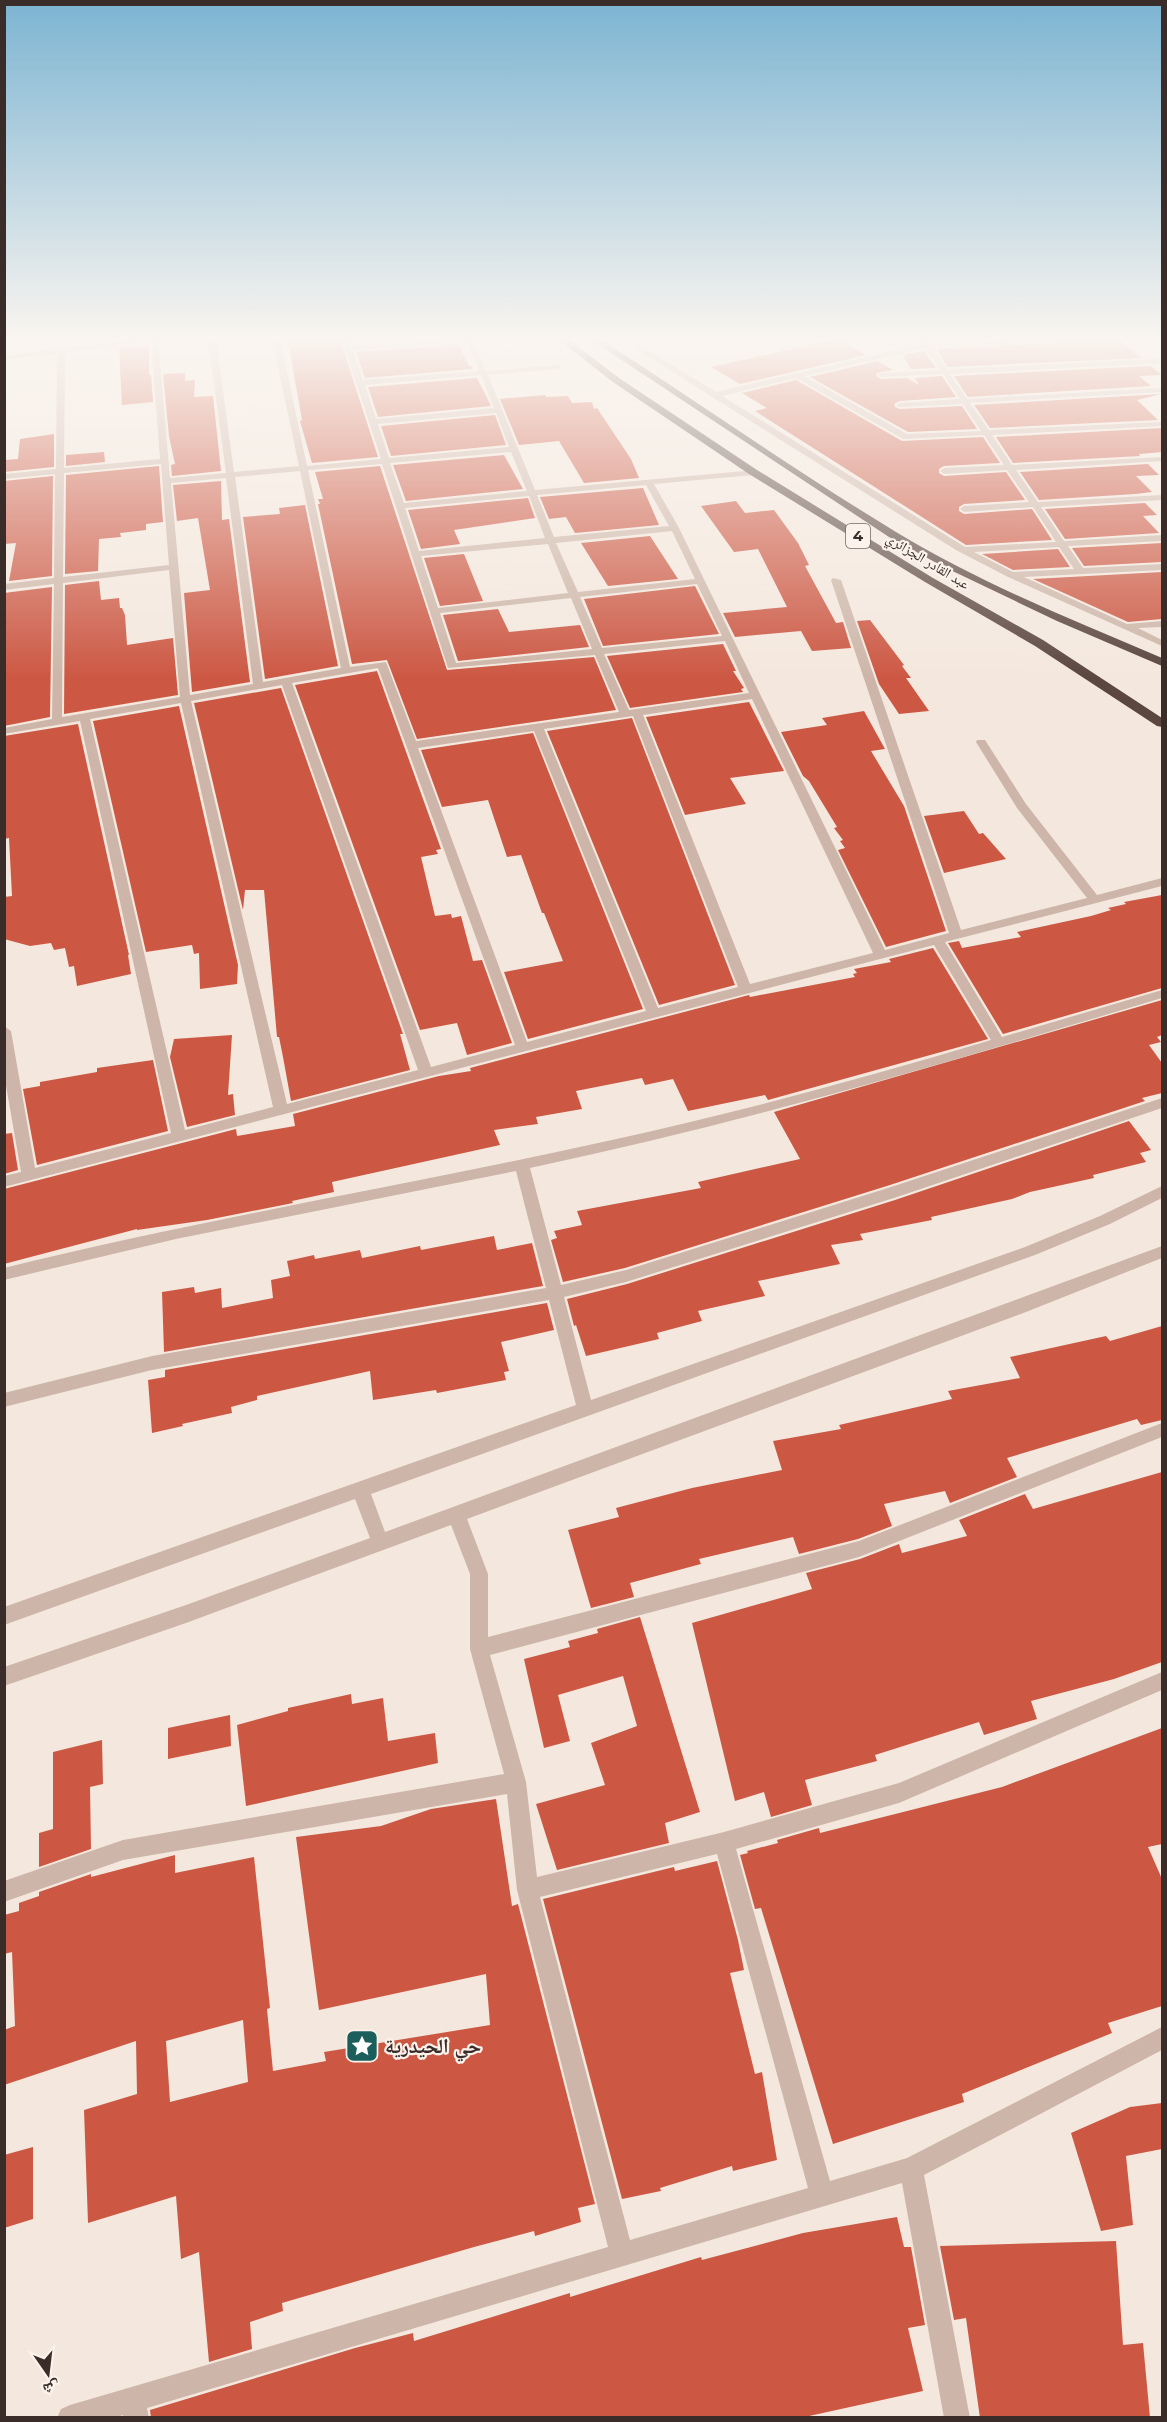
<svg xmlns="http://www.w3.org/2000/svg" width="1167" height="2422" font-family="Montserrat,'Noto Naskh Arabic',sans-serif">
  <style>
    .building { fill: #cc5844; fill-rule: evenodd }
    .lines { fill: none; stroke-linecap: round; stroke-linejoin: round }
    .minor { fill: #cdb6a9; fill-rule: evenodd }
    .highway { fill: #5b4640; fill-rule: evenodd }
    .labels { text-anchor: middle; stroke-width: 4.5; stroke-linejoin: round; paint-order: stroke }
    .far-street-label { font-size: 14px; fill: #3a2d29; stroke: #fbf2eb }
    .shield { fill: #fbf2eb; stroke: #746863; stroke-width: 1.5 }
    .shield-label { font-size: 15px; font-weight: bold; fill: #3a2d29 }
    .near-poi-label { font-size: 20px; font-weight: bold; fill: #3a2d29; stroke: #fbf2eb; text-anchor: start }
  </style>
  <rect width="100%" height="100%" fill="#f4e8de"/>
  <g class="building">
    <polygon points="313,339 340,339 378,457 312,463 300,421 302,420 288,341"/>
    <polygon points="838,339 866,355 740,384 711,367"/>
    <polygon points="1066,339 1118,339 1141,358 948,367 936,349 1060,343"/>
    <polygon points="459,345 469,366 472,366 473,369 365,378 356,352"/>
    <polygon points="149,346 149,375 151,375 153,402 122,405 119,348"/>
    <polygon points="924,351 936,368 911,369 903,355"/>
    <polygon points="878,361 893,370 877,373 876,376 881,379 907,378 919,385 915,378 942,376 956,397 900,401 894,404 895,407 900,409 962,406 977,429 908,432 810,377"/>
    <polygon points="1151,366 1162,375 1139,376 1151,386 968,397 954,376"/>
    <polygon points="185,373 185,381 195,380 194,397 213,396 221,471 172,476 171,465 175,464 169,436 163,374"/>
    <polygon points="477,378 491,406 378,417 368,387"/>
    <polygon points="796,380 902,441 983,437 1000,463 944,466 939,469 939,473 944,476 1006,472 1025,500 964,504 959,507 959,511 964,514 1032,509 1052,540 966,545 755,411 767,408 742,393"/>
    <polygon points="1161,394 1137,400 1158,420 990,428 974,405"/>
    <polygon points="545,395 546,397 568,396 572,403 592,402 594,409 597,408 631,459 639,478 584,483 559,441 519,445 500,399"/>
    <polygon points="495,415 506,445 391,456 381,426"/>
    <polygon points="1162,428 1162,452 1139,454 1140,456 1013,463 996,437"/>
    <polygon points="54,434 54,467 4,472 4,460 18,459 20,439"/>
    <polygon points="104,452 105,462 66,466 66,455"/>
    <polygon points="504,455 523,489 406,501 393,465"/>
    <polygon points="1148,464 1159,475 1136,476 1152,492 1135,494 1039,500 1020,472"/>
    <polygon points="159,466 163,522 146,524 146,530 120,533 121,537 99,539 98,571 65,574 66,475"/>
    <polygon points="380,466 447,670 594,657 616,710 417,739 387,660 352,664 318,504 320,504 318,499 323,499 315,472"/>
    <polygon points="53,476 52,576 9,581 16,543 4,544 4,481"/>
    <polygon points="221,481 222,520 229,519 250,682 192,692 184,593 210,590 198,518 177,521 173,485"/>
    <polygon points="643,488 659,525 575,533 566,517 549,519 540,497"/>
    <polygon points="528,498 535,518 454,530 460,544 421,549 408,510"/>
    <polygon points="736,501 745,513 774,510 798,543 809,565 805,566 836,623 843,622 851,648 812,651 801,631 735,637 723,613 787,607 758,549 734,552 701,506"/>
    <polygon points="1145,503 1157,515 1143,516 1159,533 1065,539 1045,509"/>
    <polygon points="305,505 338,666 265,679 243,517 280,514 279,508"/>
    <polygon points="650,536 678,579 608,586 581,543"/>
    <polygon points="1162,543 1162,562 1084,566 1072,548"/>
    <polygon points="1058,549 1070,567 1013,570 982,554"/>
    <polygon points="464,554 483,601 440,606 424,558"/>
    <polygon points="1162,572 1162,619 1128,622 1033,579"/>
    <polygon points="99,581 101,600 119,598 120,608 122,608 125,615 127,645 173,638 178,695 64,714 65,585"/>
    <polygon points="695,586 719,634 603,646 584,599"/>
    <polygon points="52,587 50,717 4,726 4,593"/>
    <polygon points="498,609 509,632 580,625 589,647 458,661 443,615"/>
    <polygon points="870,620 904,665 902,666 911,678 906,678 929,711 899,714 879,684 857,621"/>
    <polygon points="723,644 736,671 733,671 744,688 741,689 743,692 630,708 607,656"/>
    <polygon points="377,671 441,849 436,850 438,854 421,857 435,916 451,914 452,918 461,916 473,961 482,960 512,1043 467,1055 457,1023 420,1030 295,685"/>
    <polygon points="281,688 403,1034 400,1034 410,1070 291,1101 283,1057 279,1037 277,1037 264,890 245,890 243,910 194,703"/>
    <polygon points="749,702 784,771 730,778 746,804 685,815 646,717"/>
    <polygon points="179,706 238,965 237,984 200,989 199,953 194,954 192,945 146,952 93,721"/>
    <polygon points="864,711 885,749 871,751 904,806 946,931 886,947 838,850 845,848 840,841 843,840 834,828 837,827 809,781 803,776 781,732 827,725 822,718"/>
    <polygon points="632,718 735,985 659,1005 547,731"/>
    <polygon points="78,724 129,955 128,955 131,974 77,986 74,966 69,967 65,948 54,950 51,943 30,946 4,939 4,897 12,896 9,838 4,839 4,736"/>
    <polygon points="533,733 643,1009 528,1039 504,972 563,961 544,913 542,913 521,855 507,857 488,800 442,807 421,750"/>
    <polygon points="964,811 979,834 983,833 1006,859 944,873 924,816"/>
    <polygon points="1162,895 1162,988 1003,1034 948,943 959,941 962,948 1021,937 1017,932 1091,916 1111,910 1108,908 1126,904 1124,902"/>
    <polygon points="933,948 988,1039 768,1100 765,1095 688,1111 673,1079 645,1085 642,1078 576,1091 582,1109 536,1117 538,1124 494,1130 500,1145 332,1182 334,1192 292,1201 293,1203 207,1220 137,1230 137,1229 4,1264 4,1189 236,1129 237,1136 295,1126 293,1114 439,1076 471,1071 470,1068 749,995 750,997 855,977 853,974 857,973 854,969 891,962 889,959"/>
    <polygon points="1162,1000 1162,1035 1157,1037 1161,1042 1149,1045 1162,1063 1162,1093 1142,1098 1145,1101 890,1185 625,1268 563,1282 551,1240 557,1238 554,1231 582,1225 577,1211 701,1188 698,1182 800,1159 774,1112"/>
    <polygon points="232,1035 228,1095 233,1094 235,1115 187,1127 170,1057 174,1039"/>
    <polygon points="153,1060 168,1131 37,1165 23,1089 40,1086 40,1082 97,1072 97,1068"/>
    <polygon points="1129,1121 1151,1150 1140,1153 1146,1162 1093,1175 1094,1178 1030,1192 1012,1199 931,1217 932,1220 860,1234 863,1240 831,1245 840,1264 758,1281 765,1296 698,1311 702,1321 657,1333 659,1339 586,1356 576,1325 574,1326 567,1299 627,1284 895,1200"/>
    <polygon points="12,1133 18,1170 4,1174 4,1134"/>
    <polygon points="494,1236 497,1250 532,1243 543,1286 164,1352 162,1292 194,1287 195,1293 221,1288 222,1308 273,1298 271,1280 290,1276 287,1261 314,1255 315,1259 360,1250 362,1258 420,1246 421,1250"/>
    <polygon points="547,1303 554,1330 501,1342 509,1371 504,1372 506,1380 437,1393 436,1390 373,1400 370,1371 257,1396 257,1400 231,1407 232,1413 182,1424 183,1426 152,1433 148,1380 165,1377 165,1370"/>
    <polygon points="1162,1326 1162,1420 1141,1425 1137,1419 1007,1458 1017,1477 950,1503 945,1491 884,1504 892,1526 858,1539 799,1554 793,1537 699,1559 701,1564 630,1583 634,1597 591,1608 568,1530 619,1517 616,1508 692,1488 782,1470 773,1441 841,1429 839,1425 952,1399 948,1391 1020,1378 1010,1357 1106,1336 1110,1341"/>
    <polygon points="1162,1472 1162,1662 1114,1679 1031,1701 1037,1719 984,1735 979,1722 875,1755 877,1761 805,1780 812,1805 771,1817 764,1792 735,1801 692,1623 812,1589 806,1573 860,1559 899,1544 902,1553 967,1536 959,1520 1025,1494 1033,1509"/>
    <polygon points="640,1617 700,1812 665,1823 669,1843 557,1870 536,1804 605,1785 591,1743 637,1726 623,1676 558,1695 570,1741 544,1748 524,1659 570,1647 568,1641 598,1633 597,1629"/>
    <polygon points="351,1694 352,1704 383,1698 388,1741 435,1733 438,1763 246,1806 237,1725 288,1711 288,1708"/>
    <polygon points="230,1715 231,1746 168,1759 168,1728"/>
    <polygon points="1162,1728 1162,1844 1148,1847 1162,1879 1162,2006 1108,2023 1112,2033 962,2094 964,2102 833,2144 761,1908 755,1909 740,1855 748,1853 747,1851 778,1843 777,1840 819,1828 820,1833 1002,1787"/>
    <polygon points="102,1740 103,1784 90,1787 91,1849 39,1867 39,1833 53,1829 53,1752"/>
    <path d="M496 1799 512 1906 518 1904 595 2204 578 2208 581 2222 535 2236 534 2231 474 2247 282 2303 283 2311 250 2322 252 2349 209 2362 199 2252 181 2259 176 2196 88 2223 84 2110 137 2094 136 2041 4 2085V2030L15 2026 12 1952 4 1954V1915L19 1911V1903L39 1896V1892L91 1874V1877L175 1855V1873L254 1857 270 2008 267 2009 273 2071 326 2061 324 2052 490 2025 486 1974 319 2010 296 1837 381 1826 431 1809ZM243 2020 248 2082 170 2102 166 2041Z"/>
    <polygon points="717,1861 738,1940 744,1970 730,1973 755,2074 762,2072 777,2160 733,2171 732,2166 660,2188 661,2191 622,2199 543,1899 674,1867 675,1871"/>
    <polygon points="1162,2103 1162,2149 1126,2156 1133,2225 1101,2231 1071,2133 1130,2107"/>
    <polygon points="33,2147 33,2219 4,2228 4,2155"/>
    <polygon points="897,2217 904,2247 911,2247 925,2325 908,2328 923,2391 800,2418 151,2418 150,2410 355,2348 413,2333 414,2341 570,2293 570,2297 701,2257 702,2260 803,2233"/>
    <polygon points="1116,2241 1123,2345 1143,2343 1150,2418 980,2418 966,2318 954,2320 940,2246"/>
  </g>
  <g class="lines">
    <g class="minor">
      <path d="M133 339H158L170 478 226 473 208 339H216L234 472 299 466 272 339H280L307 466 381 459 342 339H350L352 346 443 339H478L474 341 486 371 558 365 562 367 558 369 488 375 535 490 756 470V474L753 475 654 484 679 528 885 950 949 933 831 580 833 578 841 580 961 930 1087 898 1017 808 976 742 977 740H985L1026 804 1097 895 1162 878V886L945 942 1002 1037 1162 990V998C953 1061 744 1123 530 1168L561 1285 626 1270 891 1187 1162 1098V1108L894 1198 626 1282 564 1297 591 1400 1025 1247 1100 1216 1162 1186V1198L1110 1224 1035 1255 371 1494 385 1532 1162 1246V1258L1026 1312 467 1519 488 1574V1637L859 1541 1162 1423V1437L859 1557 490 1655 526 1782 537 1877 724 1832 899 1783 1162 1672V1690L899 1803 736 1849 830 2181 907 2158 1162 2027V2050L924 2175 970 2418H944L902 2183 147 2408 149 2418H123V2415L115 2418H57L61 2409 70 2405 608 2247 517 1890 507 1794 123 1860 4 1902V1881L123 1840 504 1774 470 1649V1574L451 1525 186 1623 4 1686V1667L186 1605 370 1538 355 1499 4 1625V1607L576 1405 549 1300 152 1370 4 1407V1393L152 1356 546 1288 516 1171 176 1239 4 1280V1268C206 1218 410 1185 612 1140 739 1112 865 1078 991 1040L934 945 4 1187V1176L21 1172 4 1074V1026L11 1031 35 1168 171 1133 80 721 4 734V728L52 719 54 584 4 590V584L54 578 55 474 4 479V474L56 469 57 353 4 360V356ZM151 341 160 459 64 468 65 352ZM467 342 479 371 363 380 353 350ZM481 375 494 408 376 419 365 385ZM496 413 509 447 389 458 378 424ZM511 452 527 491 404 503 390 463ZM161 464 169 565 63 577 64 473ZM382 464 448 668 595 655 619 712 416 741 386 662 350 667 308 470ZM300 471 341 668 263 682 235 477ZM226 478 253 684 190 695 171 483ZM646 485 669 526 554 537 537 495ZM529 496 545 538 419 551 405 508ZM672 531 695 579 578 592 556 543ZM548 544 568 593 438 608 421 556ZM169 570 180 697 62 717 63 583ZM697 584 722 636 602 648 580 597ZM571 598 592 649 456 663 440 613ZM725 641 749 693 629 710 604 654ZM378 668 515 1045 431 1067 292 683ZM282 685 418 1070 287 1104 191 701ZM752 699 873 953 750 984 643 715ZM181 703 273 1107 185 1130 90 719ZM633 716 738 987 658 1008 544 729ZM534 731 646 1011 527 1042 418 748ZM717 1854 808 2188 630 2240 540 1897Z"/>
      <path d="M620 339H629L716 392 923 344 919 339H927L929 343 1064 339 1060 341 932 347 947 369 1162 359V363L950 374 967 399 1162 388V392L970 403 989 430 1162 422V426L992 435 1012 465 1162 457V461L1016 470 1038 502 1162 495V500L1041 507 1064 541 1162 535V541L1068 546 1083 568 1162 564V570L1024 577 1127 624 1162 621V627L1138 628 1162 640V646L1008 577 956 550ZM925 348 940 370 882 373 878 375 882 377 943 374 960 399 900 403 896 405 900 407 963 404 981 431 907 434 804 376ZM796 378 903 439 984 435 1004 465 944 468 940 471 944 474 1007 470 1029 502 964 506 960 509 964 512 1033 507 1056 542 965 547 722 396ZM1059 547 1074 569 1013 572 974 552Z"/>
    </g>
    <g class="highway">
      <polygon points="558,339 568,339 619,378 757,470 933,578 1043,640 1162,718 1162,727 1157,726 1035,646 925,582 749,474 613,382"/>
      <path d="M590 339H600C699 403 796 471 896 532 980 583 1073 620 1162 658V666L1057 621 942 566 889 537Z"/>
    </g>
  </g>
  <linearGradient id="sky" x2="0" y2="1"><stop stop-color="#7cb4d2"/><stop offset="0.5" stop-color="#faf5f0"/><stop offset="1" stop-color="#faf5f0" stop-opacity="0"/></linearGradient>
  <rect width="1167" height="678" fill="url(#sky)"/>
  <defs>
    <g id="sight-square" transform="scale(1.725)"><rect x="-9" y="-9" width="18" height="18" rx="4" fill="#1c5e5c" stroke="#fbf2eb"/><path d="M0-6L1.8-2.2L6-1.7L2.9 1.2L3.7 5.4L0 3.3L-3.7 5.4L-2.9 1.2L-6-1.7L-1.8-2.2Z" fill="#fff"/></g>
  </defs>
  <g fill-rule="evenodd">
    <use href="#sight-square" x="362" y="2046"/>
  </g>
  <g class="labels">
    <g class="far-street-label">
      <text transform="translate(928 561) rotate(31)" y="5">عبد القادر الجزائري</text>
    </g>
    <rect class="shield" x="846" y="524" width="24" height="24" rx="4.5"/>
    <g class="shield-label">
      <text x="858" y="541">4</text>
    </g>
    <g class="near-poi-label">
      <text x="385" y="2053">حي الحيدرية</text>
    </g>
  </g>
  <rect width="1167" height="2422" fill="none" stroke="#3a2d29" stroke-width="12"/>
  <g transform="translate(48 2374) rotate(166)" stroke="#fbf2eb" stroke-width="4.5" paint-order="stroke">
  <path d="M0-4.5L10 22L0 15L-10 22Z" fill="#3a2d29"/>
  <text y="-9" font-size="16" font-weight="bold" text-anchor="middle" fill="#3a2d29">ش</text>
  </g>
</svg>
